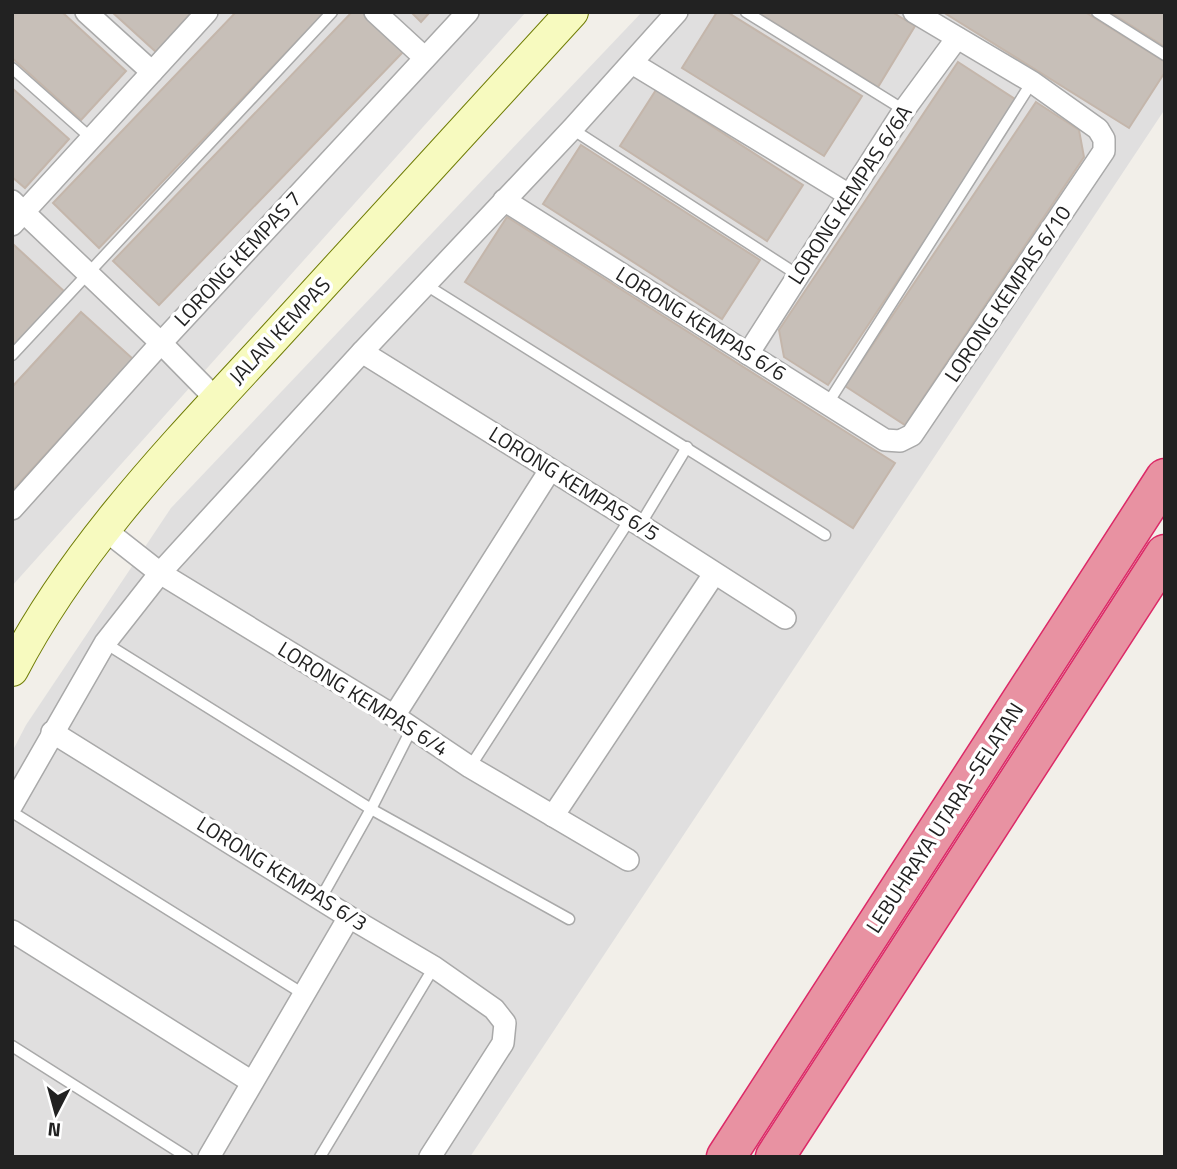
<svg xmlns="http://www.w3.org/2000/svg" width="1177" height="1169" font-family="'Titillium Web',sans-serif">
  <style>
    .residential { fill: #e0dfdf }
    .building { fill: #c7bfb8; stroke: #c4b6ab; stroke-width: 2 }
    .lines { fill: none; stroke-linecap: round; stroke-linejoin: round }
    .lane-casing { stroke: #a9a9a9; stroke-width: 13 }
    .street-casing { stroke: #a9a9a9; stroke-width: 24 }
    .secondary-casing { stroke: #707d05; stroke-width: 34 }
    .highway-casing { stroke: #dc2a67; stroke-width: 41 }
    .lane { stroke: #fff; stroke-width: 10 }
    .street { stroke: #fff; stroke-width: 21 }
    .secondary { stroke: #f7fabf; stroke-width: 32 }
    .highway { stroke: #e892a2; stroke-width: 38 }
    .labels { text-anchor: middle; stroke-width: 7; stroke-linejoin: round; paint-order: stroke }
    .street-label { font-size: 21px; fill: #222; stroke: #fff }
  </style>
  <rect width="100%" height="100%" fill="#f2efe9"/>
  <g class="residential">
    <polygon points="12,12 526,12 12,586"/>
    <polygon points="642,12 1165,12 1165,109 470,1157 12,1157 12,752 26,725 171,508"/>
  </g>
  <g class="building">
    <polygon points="12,12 62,12 126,71 81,120 12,58"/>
    <polygon points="112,12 192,12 156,52"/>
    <polygon points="236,12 325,12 99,248 53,203"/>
    <polygon points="352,12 362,12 403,52 159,305 113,261"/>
    <polygon points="411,12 430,12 421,22"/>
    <polygon points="717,12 727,12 862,96 824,156 682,68"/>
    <polygon points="757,12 892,12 915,26 878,87"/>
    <polygon points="943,12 1085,12 1165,62 1165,72 1129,128"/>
    <polygon points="1110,12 1165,12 1165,47"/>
    <polygon points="958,62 1018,101 828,385 784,357 779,330"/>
    <polygon points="12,88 69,139 25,188 12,177"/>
    <polygon points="656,90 803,185 767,241 620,146"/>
    <polygon points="1036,102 1079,130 1084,157 905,425 845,386"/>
    <polygon points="581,145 760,260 722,319 543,204"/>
    <polygon points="507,217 895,463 853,528 465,282"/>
    <polygon points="14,245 66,293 12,349 12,247"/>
    <polygon points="81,312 133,359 12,491 12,387"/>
  </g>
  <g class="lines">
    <g class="lane-casing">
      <g id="lane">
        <polyline points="746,12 904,110"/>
        <polyline points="1097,12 1165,55"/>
        <polyline points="12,68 91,138"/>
        <polyline points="572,129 798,275"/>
        <polyline points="426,285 825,535"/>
        <polyline points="12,355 332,12"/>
        <polyline points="828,403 1032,82"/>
        <polyline points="640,525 687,447"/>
        <polyline points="105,643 371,809 569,919"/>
        <polyline points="470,767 630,519"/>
        <polyline points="12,812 305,995"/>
        <polyline points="321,898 371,809 412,728"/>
        <polyline points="12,1046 187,1157"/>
        <polyline points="320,1157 434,967"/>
      </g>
    </g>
    <g class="street-casing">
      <g id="street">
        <polyline points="86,12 152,72"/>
        <polyline points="375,12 425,58"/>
        <polyline points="632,63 849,195"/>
        <polyline points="504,200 885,440 900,441 912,435 1104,151 1104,139 1098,129 1032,82 914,12"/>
        <polyline points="12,201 161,343 217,400"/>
        <polyline points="12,225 207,12"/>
        <polyline points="362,352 640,525 785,618"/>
        <polyline points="748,354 904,110 957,38"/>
        <polyline points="12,509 161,343 468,12"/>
        <polyline points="104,529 160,573 394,716 470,767 628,860"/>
        <polyline points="394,716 550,470"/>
        <polyline points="52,732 349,917 434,967 494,1009 505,1023 503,1043 430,1157"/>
        <polyline points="12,805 105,643 160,573 362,352 572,129 677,12"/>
        <polyline points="553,816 714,574"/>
        <polyline points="12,931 252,1082"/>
        <polyline points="209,1157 349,917"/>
      </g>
    </g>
    <g class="secondary-casing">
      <path id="secondary" d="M12 670C76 546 177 443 271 341 371 231 472 122 572 12"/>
    </g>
    <g class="highway-casing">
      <g id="highway">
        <polyline points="726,1157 1165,478"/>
        <polyline points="775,1157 1165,554"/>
      </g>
    </g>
    <use href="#lane" class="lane"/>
    <use href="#street" class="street"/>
    <use href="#secondary" class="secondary"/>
    <use href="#highway" class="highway"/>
  </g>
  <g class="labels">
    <g class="street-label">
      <text transform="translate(850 195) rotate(-57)" y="7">LORONG KEMPAS 6/6A</text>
      <text transform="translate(238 259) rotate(-47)" y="7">LORONG KEMPAS 7</text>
      <text transform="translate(1008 294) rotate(-56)" y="7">LORONG KEMPAS 6/10</text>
      <text transform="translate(701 324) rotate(32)" y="7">LORONG KEMPAS 6/6</text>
      <text transform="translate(280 331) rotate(-47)" y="7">JALAN KEMPAS</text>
      <text transform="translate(574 484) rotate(32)" y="7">LORONG KEMPAS 6/5</text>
      <text transform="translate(363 699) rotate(32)" y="7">LORONG KEMPAS 6/4</text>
      <text transform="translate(945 818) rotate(-57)" y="7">LEBUHRAYA UTARA–SELATAN</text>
      <text transform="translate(282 874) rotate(32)" y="7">LORONG KEMPAS 6/3</text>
    </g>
  </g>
  <rect width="1177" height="1169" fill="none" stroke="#222222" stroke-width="28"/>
  <g transform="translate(56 1113) rotate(186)" stroke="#ffffff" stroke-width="5" paint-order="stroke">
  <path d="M0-5L12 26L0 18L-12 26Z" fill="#222222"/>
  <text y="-10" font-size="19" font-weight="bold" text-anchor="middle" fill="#222222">N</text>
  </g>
</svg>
